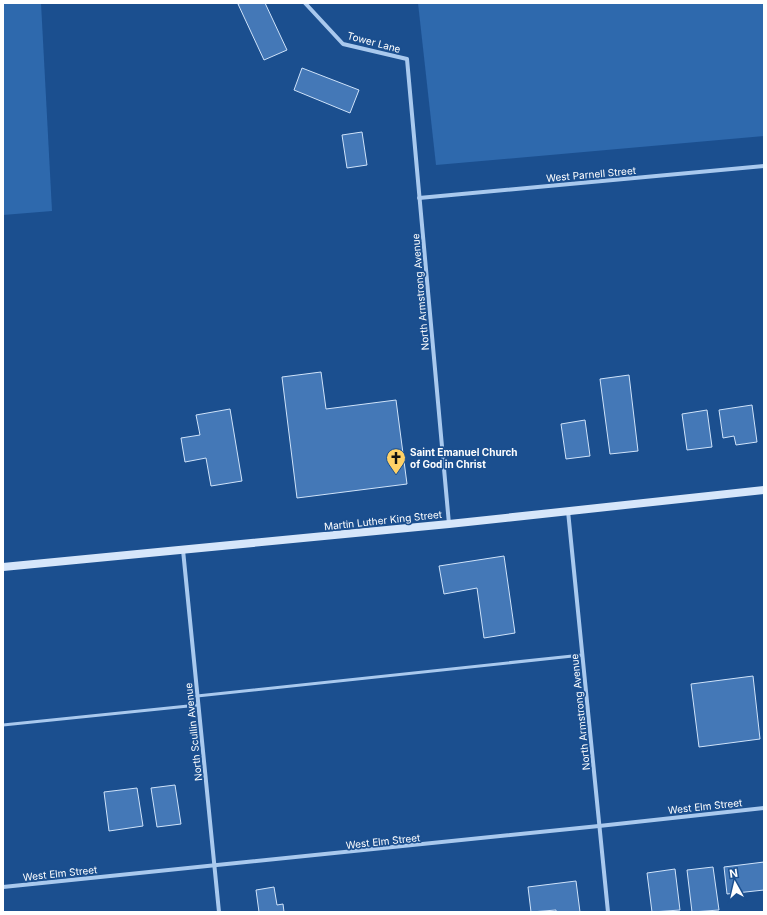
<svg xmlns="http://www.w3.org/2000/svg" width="767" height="915" font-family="Inter,sans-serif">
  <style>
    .green { fill: #2e69ad }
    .building { fill: #4478b7; stroke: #cfe3fa }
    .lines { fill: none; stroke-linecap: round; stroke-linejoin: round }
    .lane { stroke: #a9c9ee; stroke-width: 3 }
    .street { stroke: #a9c9ee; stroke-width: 4 }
    .secondary { stroke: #d6e6fa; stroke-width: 8 }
    .labels { text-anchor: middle; stroke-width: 3.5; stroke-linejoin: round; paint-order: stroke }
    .street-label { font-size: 10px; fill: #fff; stroke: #1b4f8f }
    .poi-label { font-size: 10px; font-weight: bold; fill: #fff; stroke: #1b4f8f; text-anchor: start }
  </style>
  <rect width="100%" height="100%" fill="#1b4f8f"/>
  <g class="green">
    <polygon points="3,3 41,3 52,211 3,215"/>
    <polygon points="418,3 764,3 764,136 436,165"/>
  </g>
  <g class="building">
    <polygon points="242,3 265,3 287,50 264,60 238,4"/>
    <polygon points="302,68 359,90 350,113 294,90"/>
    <polygon points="362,132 367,165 347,168 342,135"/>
    <polygon points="321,372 326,409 396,400 407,484 297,498 282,377"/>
    <polygon points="629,375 638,451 610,454 600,379"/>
    <polygon points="752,405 757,442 736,445 734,436 723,438 719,410"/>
    <polygon points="230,409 242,481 211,486 206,458 185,462 181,438 200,435 196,415"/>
    <polygon points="707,410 712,447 687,450 682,414"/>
    <polygon points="585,420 590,456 566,459 561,424"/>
    <polygon points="504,556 515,633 484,638 477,588 444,594 439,566"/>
    <polygon points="753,676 760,739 699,747 691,684"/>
    <polygon points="175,785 181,824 157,827 151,788"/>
    <polygon points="137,788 143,826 109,831 104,792"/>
    <polygon points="764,862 764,890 727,894 724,867"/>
    <polygon points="713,867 719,910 692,912 687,870"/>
    <polygon points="675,869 680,910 652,912 647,873"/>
    <polygon points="576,881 580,912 556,912 556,910 531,912 528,887"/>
    <polygon points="274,887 277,905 283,904 284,912 259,912 256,890"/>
  </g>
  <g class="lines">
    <g class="lane">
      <polyline points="197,696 582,655"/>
      <polyline points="3,725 198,705"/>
    </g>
    <g class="street">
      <polyline points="305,3 343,44 407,59 449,524"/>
      <polyline points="419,198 764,166"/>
      <polyline points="568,511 608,912"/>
      <polyline points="183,550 219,912"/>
      <polyline points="3,887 599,826 764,808"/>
    </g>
    <polyline class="secondary" points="3,567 449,524 764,490"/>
  </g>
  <defs>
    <g id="church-pin" transform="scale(1)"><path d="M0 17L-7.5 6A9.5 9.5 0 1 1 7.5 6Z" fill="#ffd166" stroke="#1b4f8f"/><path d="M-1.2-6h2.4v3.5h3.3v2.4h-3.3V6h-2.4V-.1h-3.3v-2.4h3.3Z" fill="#111"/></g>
  </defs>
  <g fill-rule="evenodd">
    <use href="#church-pin" x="396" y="458"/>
  </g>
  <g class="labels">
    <g class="street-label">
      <text transform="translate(374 42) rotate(15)" y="4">Tower Lane</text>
      <text transform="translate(591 174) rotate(-5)" y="4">West Parnell Street</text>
      <text transform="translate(420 292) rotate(-95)" y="4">North Armstrong Avenue</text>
      <text transform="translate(383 520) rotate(-6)" y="4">Martin Luther King Street</text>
      <text transform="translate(580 712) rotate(-96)" y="4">North Armstrong Avenue</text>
      <text transform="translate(193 732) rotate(-96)" y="4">North Scullin Avenue</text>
      <text transform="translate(705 806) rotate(-6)" y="4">West Elm Street</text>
      <text transform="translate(383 841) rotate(-6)" y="4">West Elm Street</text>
      <text transform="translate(60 873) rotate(-6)" y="4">West Elm Street</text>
    </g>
    <g class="poi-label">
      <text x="410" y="456">Saint Emanuel Church<tspan x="410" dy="12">of God in Christ</tspan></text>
    </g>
  </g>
  <rect width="767" height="915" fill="none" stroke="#ffffff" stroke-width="8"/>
  <g transform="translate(735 883) rotate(352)" stroke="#1b4f8f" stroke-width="3" paint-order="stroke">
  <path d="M0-3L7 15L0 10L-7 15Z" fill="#ffffff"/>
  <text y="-6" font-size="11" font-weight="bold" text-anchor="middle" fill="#ffffff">N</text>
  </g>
</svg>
